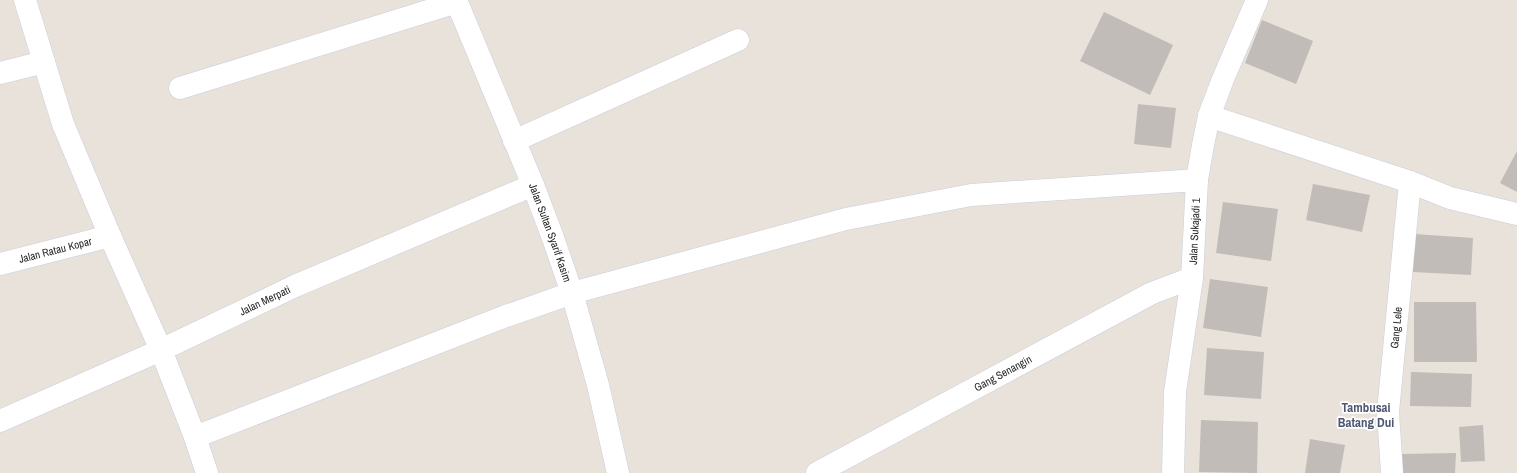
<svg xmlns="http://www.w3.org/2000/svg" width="1517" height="473" font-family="'Archivo Narrow',sans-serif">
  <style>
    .building { fill: #c1bcb8 }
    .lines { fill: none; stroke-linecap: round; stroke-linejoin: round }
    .minor-casing { stroke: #cacdd8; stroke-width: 23 }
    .minor { stroke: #fff; stroke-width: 22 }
    .labels { text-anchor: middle; stroke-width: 3.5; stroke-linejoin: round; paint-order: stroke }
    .street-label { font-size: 11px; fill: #282828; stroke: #fff }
    .quarter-label { font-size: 13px; font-weight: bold; fill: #4e5672; stroke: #fff }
  </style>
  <rect width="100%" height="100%" fill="#e9e2db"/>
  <g class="building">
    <polygon points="1104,12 1173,45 1150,95 1080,61"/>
    <polygon points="1262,20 1313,41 1296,84 1245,63"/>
    <polygon points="1138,104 1176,108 1171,148 1134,144"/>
    <polygon points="1517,151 1517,192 1500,183"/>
    <polygon points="1313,184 1370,195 1362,232 1306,220"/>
    <polygon points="1223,202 1278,209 1271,261 1216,253"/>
    <polygon points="1415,234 1473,238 1471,275 1413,272"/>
    <polygon points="1210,279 1268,287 1261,337 1203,328"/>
    <polygon points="1414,302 1476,302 1477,362 1414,362"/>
    <polygon points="1207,348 1264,352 1261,399 1204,395"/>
    <polygon points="1411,372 1472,374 1471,407 1410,406"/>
    <polygon points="1201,420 1258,422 1257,473 1199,472"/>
    <polygon points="1483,425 1485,461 1461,462 1459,427"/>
    <polygon points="1310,439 1345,445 1340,473 1305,473"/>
    <polygon points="1456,453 1455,473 1402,473 1402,454"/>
  </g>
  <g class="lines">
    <g class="minor-casing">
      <g id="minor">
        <polyline points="25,0 63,124 110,236 161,350 195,437 207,473"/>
        <path id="s1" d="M456 0 533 185 553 238 572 293 598 385 618 473"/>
        <polyline points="0,73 44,62"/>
        <polyline points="180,88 457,2"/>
        <polyline points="1209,116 1410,182 1450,198 1517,214"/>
        <polyline points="514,141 738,40"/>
        <path id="s2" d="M0 264 110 236"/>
        <path id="s3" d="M0 421 161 350 295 286 533 185"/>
        <polyline points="195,437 506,316 572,293 846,219 971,195 1197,180"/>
        <path id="s4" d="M817 473 1152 293 1192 278"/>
        <path id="s5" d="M1173 473 1175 392 1192 278 1197 180 1203 145 1209 116 1223 79 1257 0"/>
        <path id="s6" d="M1392 473 1388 412 1410 182"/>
      </g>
    </g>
    <use href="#minor" class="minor"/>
  </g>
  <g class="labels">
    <g class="street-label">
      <text dy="4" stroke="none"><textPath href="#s1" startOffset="251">Jalan Sultan Syarif Kasim</textPath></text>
      <text dy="4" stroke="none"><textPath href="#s5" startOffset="243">Jalan Sukajadi 1</textPath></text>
      <text dy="4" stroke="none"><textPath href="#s2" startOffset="57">Jalan Ratau Kopar</textPath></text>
      <text dy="4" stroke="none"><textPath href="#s3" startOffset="291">Jalan Merpati</textPath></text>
      <text dy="4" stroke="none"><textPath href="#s6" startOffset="146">Gang Lele</textPath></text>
      <text dy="4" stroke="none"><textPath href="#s4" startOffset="211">Gang Senangin</textPath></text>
    </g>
    <g class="quarter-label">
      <text x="1366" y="412">Tambusai<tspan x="1366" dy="15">Batang Dui</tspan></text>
    </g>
  </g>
</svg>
